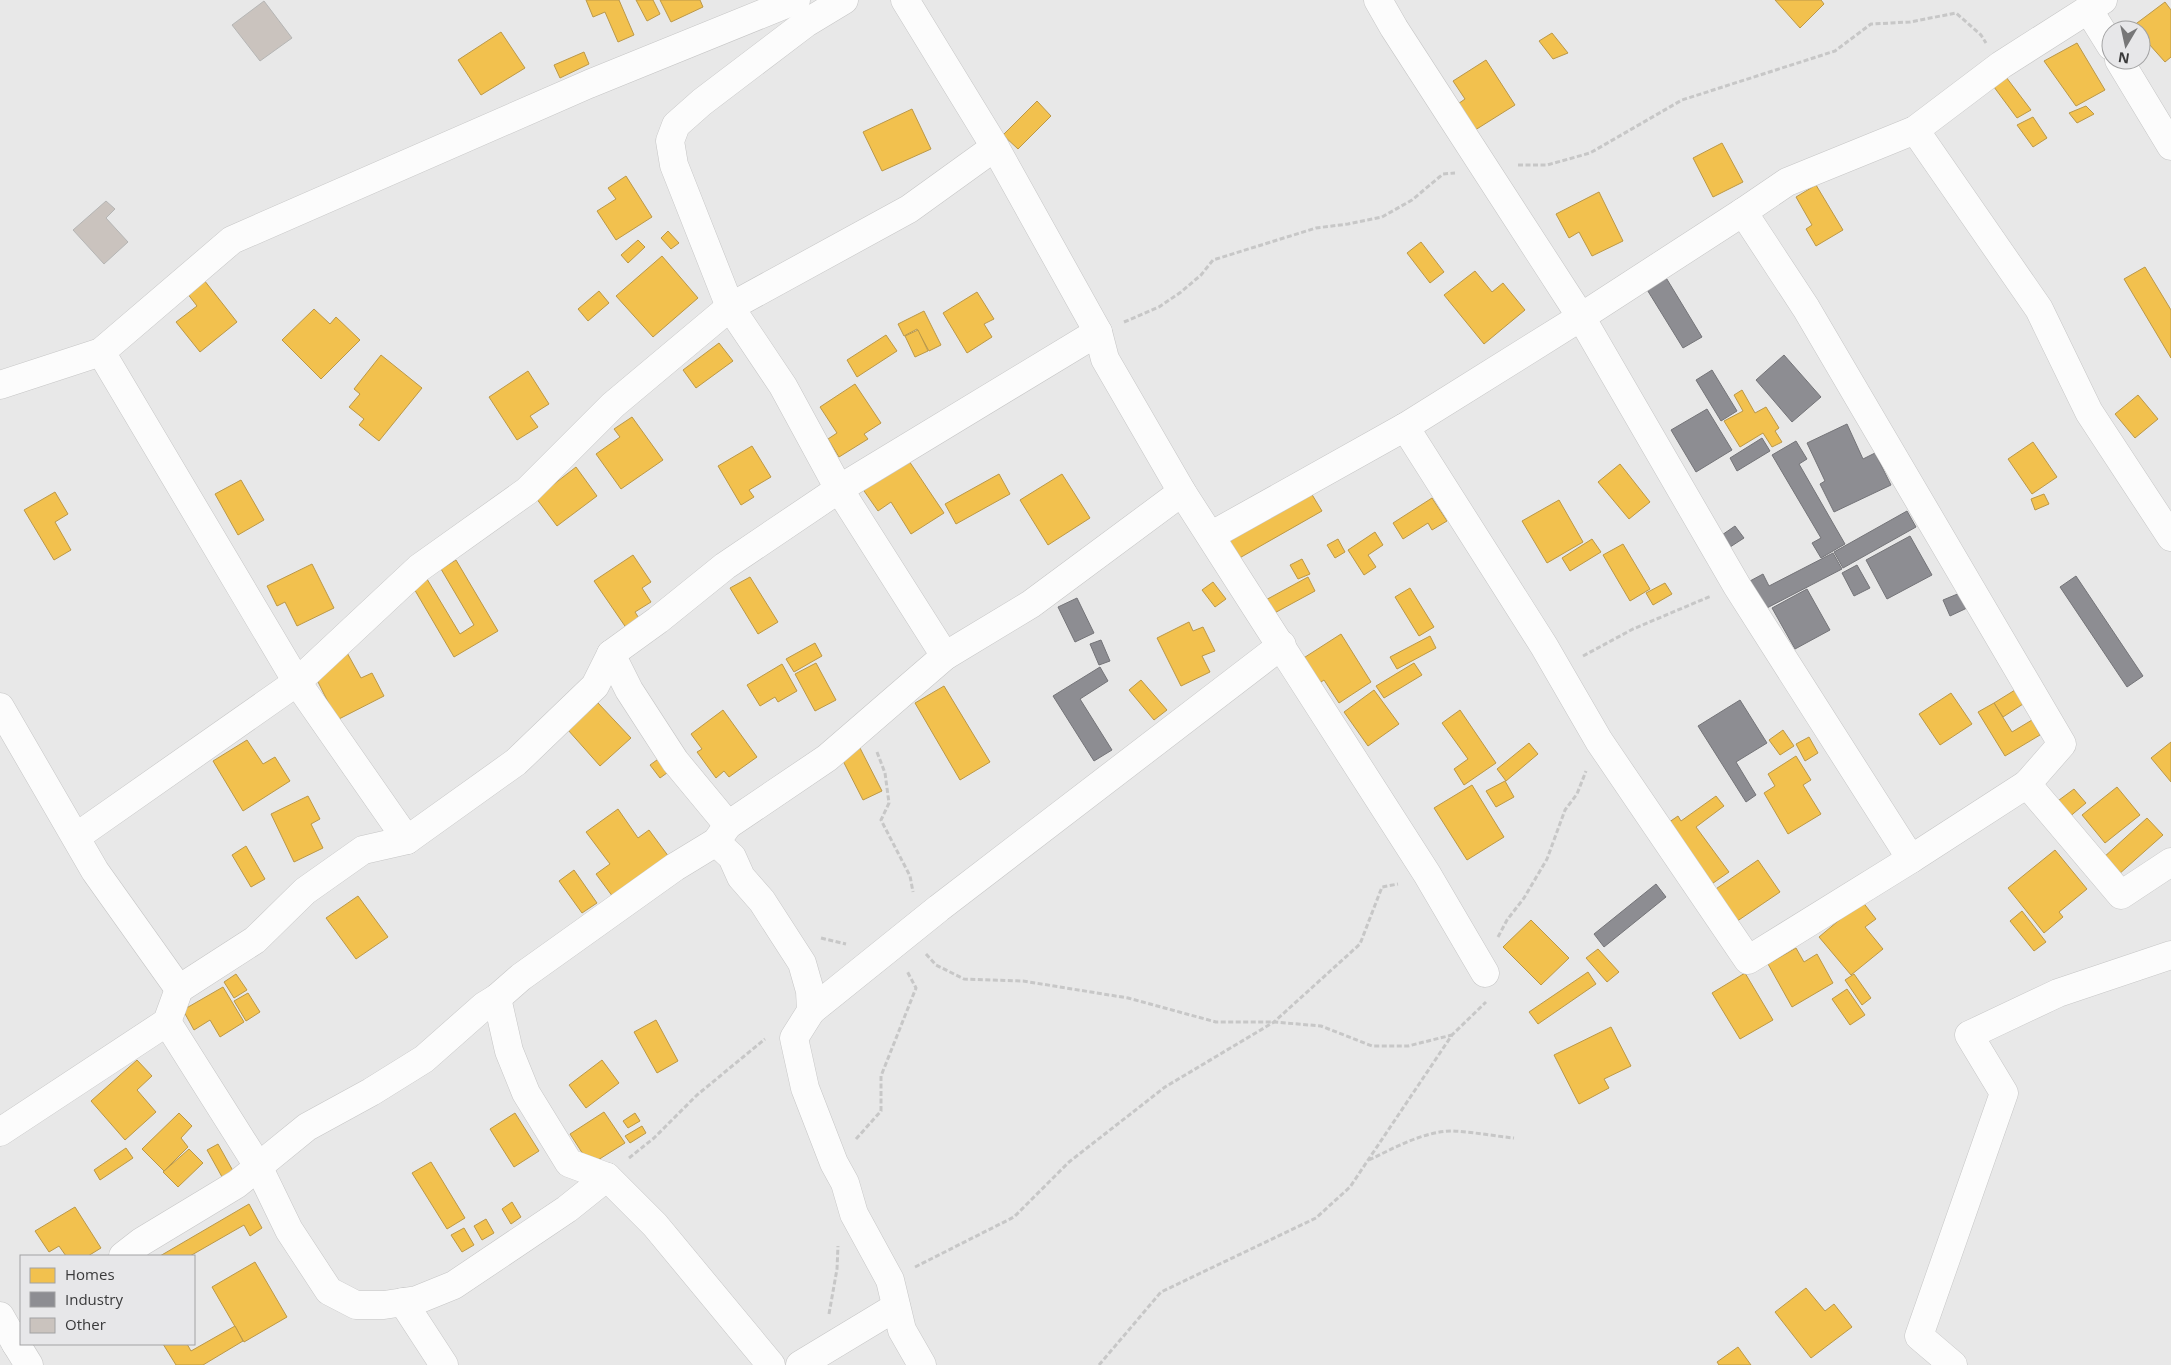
<svg xmlns="http://www.w3.org/2000/svg" width="2171" height="1365" font-family="'Open Sans',sans-serif">
  <style>
    .homes { fill: #f2c14e; stroke: #bb9848 }
    .industry { fill: #8d8d92; stroke: #747478 }
    .building { fill: #cac3be; stroke: #b5b5b4 }
    .lines { fill: none; stroke-linecap: round; stroke-linejoin: round }
    .minor-casing { stroke: #c6c6c6; stroke-width: 29 }
    .path { stroke: #c7c7c7; stroke-width: 3; stroke-dasharray: 5 2.5; stroke-linecap: butt }
    .minor { stroke: #fcfcfc; stroke-width: 28 }
  </style>
  <rect width="100%" height="100%" fill="#e8e8e8"/>
  <g class="homes">
    <polygon points="586,0 619,0 634,35 618,42 605,12 593,17"/>
    <polygon points="636,0 653,0 660,14 647,21"/>
    <polygon points="660,0 700,0 703,7 671,22"/>
    <polygon points="1775,0 1821,0 1824,4 1800,28"/>
    <polygon points="2165,2 2171,10 2171,57 2165,62 2141,35 2141,30 2136,30 2133,26"/>
    <polygon points="501,32 525,68 481,95 458,60"/>
    <polygon points="1552,33 1568,53 1553,59 1539,41"/>
    <polygon points="2077,43 2105,90 2076,106 2044,61"/>
    <polygon points="584,52 589,64 560,78 554,65"/>
    <polygon points="1486,60 1515,105 1472,132 1455,106 1465,99 1453,81"/>
    <polygon points="2003,73 2031,110 2017,118 1991,83"/>
    <polygon points="1037,101 1051,116 1018,149 1003,135"/>
    <polygon points="2086,106 2094,114 2077,123 2069,113"/>
    <polygon points="912,109 931,149 882,171 863,132"/>
    <polygon points="2033,117 2047,138 2033,147 2017,125"/>
    <polygon points="1722,143 1743,182 1713,197 1693,158"/>
    <polygon points="626,176 652,217 616,240 597,211 616,199 608,188"/>
    <polygon points="1816,185 1843,230 1816,246 1806,229 1812,225 1796,197"/>
    <polygon points="1599,192 1623,241 1592,256 1579,232 1569,238 1556,214"/>
    <polygon points="668,231 679,243 671,249 661,238"/>
    <polygon points="638,240 645,247 628,263 621,255"/>
    <polygon points="1421,242 1444,272 1430,283 1407,253"/>
    <polygon points="662,256 698,298 653,337 616,296"/>
    <polygon points="2145,267 2171,310 2171,358 2124,279"/>
    <polygon points="1475,271 1492,292 1503,283 1525,310 1484,344 1444,295"/>
    <polygon points="204,280 237,322 200,352 176,322 197,306 187,293"/>
    <polygon points="599,291 609,303 588,321 578,309"/>
    <polygon points="977,292 994,319 984,324 992,337 967,353 943,313"/>
    <polygon points="314,309 330,324 336,317 360,340 321,379 282,340"/>
    <polygon points="924,311 941,345 929,351 917,329 904,336 898,324"/>
    <polygon points="918,330 928,351 915,357 905,336"/>
    <polygon points="886,335 897,351 857,377 847,360"/>
    <polygon points="719,343 733,361 696,388 683,370"/>
    <polygon points="381,355 422,388 379,441 359,425 364,419 349,407 360,394 354,389"/>
    <polygon points="528,371 549,404 530,416 538,427 517,440 489,397"/>
    <polygon points="855,384 881,423 864,434 868,439 839,457 828,439 837,433 820,407"/>
    <polygon points="1742,390 1755,413 1766,407 1779,428 1775,431 1782,442 1772,447 1763,433 1740,447 1724,421 1743,411 1734,395"/>
    <polygon points="2138,395 2158,419 2135,438 2115,414"/>
    <polygon points="632,417 663,460 621,489 596,454 620,437 614,429"/>
    <polygon points="2033,442 2057,477 2032,494 2008,459"/>
    <polygon points="752,446 771,477 749,490 754,497 741,505 718,466"/>
    <polygon points="907,458 944,513 911,534 891,502 878,511 862,488"/>
    <polygon points="1620,464 1650,502 1629,519 1598,482"/>
    <polygon points="576,467 597,496 557,526 536,498"/>
    <polygon points="999,474 1010,494 956,524 945,504"/>
    <polygon points="1062,474 1090,518 1048,545 1020,500"/>
    <polygon points="241,480 264,520 238,535 215,494"/>
    <polygon points="1308,488 1322,511 1236,560 1222,536"/>
    <polygon points="55,492 68,514 55,522 71,550 54,560 24,510"/>
    <polygon points="2044,494 2049,504 2035,510 2031,499"/>
    <polygon points="1432,498 1447,521 1432,530 1428,523 1403,539 1393,523"/>
    <polygon points="1559,500 1583,542 1547,563 1522,521"/>
    <polygon points="1375,532 1383,545 1368,555 1376,567 1364,575 1348,550"/>
    <polygon points="1338,539 1345,552 1335,558 1327,545"/>
    <polygon points="1592,539 1601,552 1570,571 1562,558"/>
    <polygon points="1623,544 1650,589 1630,601 1603,555"/>
    <polygon points="633,555 651,582 642,588 651,602 635,612 642,623 629,632 594,581"/>
    <polygon points="1302,559 1310,574 1298,579 1290,565"/>
    <polygon points="456,560 498,631 454,657 413,587 427,579 460,634 474,625 441,569"/>
    <polygon points="312,564 334,608 297,626 285,602 277,606 267,586"/>
    <polygon points="750,577 778,622 758,634 730,588"/>
    <polygon points="1308,577 1315,591 1269,616 1262,602"/>
    <polygon points="1213,582 1226,599 1215,607 1202,590"/>
    <polygon points="1665,583 1672,594 1653,605 1646,593"/>
    <polygon points="1410,588 1434,627 1419,636 1395,597"/>
    <polygon points="1189,622 1193,631 1203,627 1215,651 1202,656 1210,672 1181,686 1157,638"/>
    <polygon points="1341,634 1371,682 1339,703 1324,680 1315,686 1299,661"/>
    <polygon points="1430,636 1436,648 1397,669 1390,657"/>
    <polygon points="815,643 822,656 794,672 786,659"/>
    <polygon points="345,649 361,678 372,673 384,696 337,720 310,666"/>
    <polygon points="816,663 836,700 815,711 795,674"/>
    <polygon points="1414,663 1422,675 1384,698 1376,686"/>
    <polygon points="782,664 797,691 778,702 775,697 760,706 747,685"/>
    <polygon points="1141,680 1167,710 1154,720 1129,690"/>
    <polygon points="944,686 990,762 960,780 915,703"/>
    <polygon points="1374,690 1399,724 1368,746 1344,712"/>
    <polygon points="2015,690 2023,704 2003,717 1994,703"/>
    <polygon points="1951,693 1972,724 1940,745 1919,714"/>
    <polygon points="598,703 631,738 600,766 568,730"/>
    <polygon points="1994,703 2012,732 2032,720 2040,735 2005,756 1978,712"/>
    <polygon points="723,710 757,757 729,777 724,771 716,778 697,752 702,749 691,734"/>
    <polygon points="1460,710 1496,763 1464,785 1454,769 1468,759 1442,723"/>
    <polygon points="1783,730 1794,746 1780,755 1769,740"/>
    <polygon points="1809,737 1818,753 1805,761 1796,744"/>
    <polygon points="247,740 263,764 275,757 290,781 243,811 213,761"/>
    <polygon points="2171,742 2171,782 2151,758"/>
    <polygon points="1529,743 1538,754 1506,781 1497,769"/>
    <polygon points="860,748 882,791 863,800 841,757"/>
    <polygon points="1796,756 1811,780 1803,785 1821,814 1788,834 1764,793 1775,786 1768,774"/>
    <polygon points="661,757 671,770 660,778 650,765"/>
    <polygon points="1505,781 1514,797 1496,807 1486,791"/>
    <polygon points="1472,785 1504,837 1467,860 1434,808"/>
    <polygon points="2117,787 2140,815 2105,843 2082,815"/>
    <polygon points="2074,789 2086,803 2068,818 2055,803"/>
    <polygon points="308,796 320,819 311,824 323,848 294,862 271,814"/>
    <polygon points="1716,796 1724,806 1696,827 1729,872 1706,888 1662,827 1678,816 1681,821"/>
    <polygon points="618,809 638,838 649,830 669,857 613,897 596,874 610,864 586,832"/>
    <polygon points="2147,818 2163,835 2118,875 2103,858"/>
    <polygon points="246,846 265,879 251,887 232,855"/>
    <polygon points="2055,850 2087,889 2059,912 2063,917 2044,933 2008,888"/>
    <polygon points="1758,860 1780,892 1730,926 1707,895"/>
    <polygon points="574,870 597,903 582,913 559,881"/>
    <polygon points="358,896 388,937 356,959 326,918"/>
    <polygon points="1862,901 1876,919 1865,927 1883,949 1851,975 1819,937"/>
    <polygon points="2022,911 2046,942 2034,951 2010,921"/>
    <polygon points="1531,920 1569,958 1541,985 1503,947"/>
    <polygon points="1796,948 1804,962 1817,954 1833,983 1792,1007 1768,964"/>
    <polygon points="1598,949 1619,972 1607,982 1586,958"/>
    <polygon points="1588,972 1596,984 1538,1024 1529,1012"/>
    <polygon points="1745,973 1773,1020 1740,1039 1712,993"/>
    <polygon points="236,974 247,990 234,998 224,982"/>
    <polygon points="1854,974 1871,998 1862,1005 1845,980"/>
    <polygon points="223,987 244,1022 220,1037 210,1020 194,1030 183,1010"/>
    <polygon points="1847,989 1865,1015 1850,1025 1832,999"/>
    <polygon points="248,993 260,1012 246,1021 234,1001"/>
    <polygon points="656,1020 678,1061 657,1073 634,1032"/>
    <polygon points="1611,1027 1631,1066 1604,1079 1609,1088 1579,1104 1554,1055"/>
    <polygon points="137,1060 152,1076 137,1090 156,1112 125,1140 91,1101"/>
    <polygon points="602,1060 619,1083 586,1108 569,1085"/>
    <polygon points="604,1112 625,1143 590,1165 570,1134"/>
    <polygon points="179,1113 192,1126 181,1138 188,1147 164,1171 142,1149"/>
    <polygon points="515,1113 539,1151 514,1167 490,1129"/>
    <polygon points="635,1113 640,1121 628,1128 623,1121"/>
    <polygon points="642,1126 646,1133 630,1143 625,1136"/>
    <polygon points="218,1144 237,1178 226,1184 207,1150"/>
    <polygon points="126,1148 133,1158 100,1180 94,1170"/>
    <polygon points="189,1149 203,1163 178,1187 163,1172"/>
    <polygon points="431,1162 465,1218 447,1229 412,1173"/>
    <polygon points="512,1202 521,1217 511,1224 502,1209"/>
    <polygon points="249,1204 262,1228 250,1236 244,1225 190,1256 160,1256"/>
    <polygon points="75,1207 101,1248 88,1256 66,1256 59,1246 49,1252 35,1231"/>
    <polygon points="486,1219 494,1233 482,1240 474,1226"/>
    <polygon points="464,1228 474,1245 462,1252 451,1235"/>
    <polygon points="255,1262 287,1317 244,1342 212,1287"/>
    <polygon points="1806,1288 1825,1311 1834,1304 1852,1327 1811,1358 1775,1312"/>
    <polygon points="235,1326 243,1341 203,1365 176,1365 163,1344 187,1344 191,1351"/>
    <polygon points="1738,1347 1751,1365 1719,1365 1717,1362"/>
  </g>
  <g class="industry">
    <polygon points="1665,276 1702,337 1683,348 1646,288"/>
    <polygon points="1784,355 1821,397 1792,422 1756,380"/>
    <polygon points="1712,370 1737,411 1721,421 1696,380"/>
    <polygon points="1707,409 1732,450 1696,472 1671,430"/>
    <polygon points="1847,424 1863,459 1875,453 1891,485 1834,512 1820,484 1825,481 1807,443"/>
    <polygon points="1762,438 1770,451 1737,471 1730,458"/>
    <polygon points="1796,441 1807,459 1799,464 1845,544 1821,558 1812,543 1821,538 1772,455"/>
    <polygon points="1907,511 1916,527 1843,568 1834,552"/>
    <polygon points="1735,526 1744,538 1727,549 1719,537"/>
    <polygon points="1910,536 1932,575 1887,599 1866,560"/>
    <polygon points="1833,553 1842,569 1765,609 1750,581 1763,574 1769,586"/>
    <polygon points="1857,565 1870,588 1854,596 1842,573"/>
    <polygon points="2076,576 2143,676 2127,687 2060,587"/>
    <polygon points="1807,589 1830,630 1795,649 1772,608"/>
    <polygon points="1960,593 1967,608 1950,616 1943,600"/>
    <polygon points="1077,598 1094,633 1075,642 1058,607"/>
    <polygon points="1101,640 1110,661 1099,665 1090,644"/>
    <polygon points="1100,667 1108,681 1080,699 1112,750 1094,761 1053,696"/>
    <polygon points="1740,700 1767,743 1736,762 1756,795 1746,802 1698,726"/>
    <polygon points="1656,884 1666,897 1604,947 1594,934"/>
  </g>
  <g class="building">
    <polygon points="264,1 292,38 260,61 232,25"/>
    <polygon points="106,201 115,209 106,218 128,242 104,264 73,230"/>
  </g>
  <g class="lines">
    <g class="minor-casing">
      <g id="minor">
        <polyline points="844,0 806,23 702,102 676,125 670,141 674,165 730,307 783,386 839,489 945,656"/>
        <polyline points="905,0 995,147 1098,332 1105,359 1182,492 1427,874 1485,973"/>
        <polyline points="1378,0 1394,28 1581,317 1737,586 1911,859 2027,784 2121,895 2171,862"/>
        <polyline points="2088,9 2111,46"/>
        <polyline points="2119,60 2171,146"/>
        <polyline points="1915,130 2039,309 2089,412 2171,537"/>
        <polyline points="1743,212 1806,308 2062,744 2027,784"/>
        <polyline points="101,352 297,682 407,840"/>
        <polyline points="0,385 101,352 232,240 589,84 796,0"/>
        <polyline points="1405,427 1544,646 1599,741 1748,960 1911,859"/>
        <polyline points="1212,535 1405,427 1581,317 1743,212 1787,182 1915,130 2001,65 2103,0"/>
        <polyline points="611,654 629,690 675,761 728,825"/>
        <polyline points="0,707 95,871 179,989"/>
        <polyline points="76,837 297,682 419,568 527,491 613,405 730,307 909,209 995,147"/>
        <polyline points="716,842 732,857 741,877 762,901 802,963 810,991 811,1011 794,1038 805,1088 834,1163 845,1183 854,1214 890,1280 902,1330 922,1365"/>
        <polyline points="497,998 509,1051 526,1093 569,1163 607,1177 655,1225 771,1365"/>
        <polyline points="811,1011 939,908 1282,645"/>
        <polyline points="167,1022 258,1166 289,1230 329,1291 356,1305 384,1305 417,1300 454,1285 567,1209 607,1177"/>
        <polyline points="0,1132 167,1022 179,989 255,940 305,891 363,850 407,840 516,762 595,686 611,654 658,620 725,566 839,489 1098,332"/>
        <polyline points="123,1256 141,1242 237,1184 307,1127 371,1092 424,1059 484,1006 497,998 521,977 675,867 716,842 728,825 827,758 945,656 1031,604 1182,492"/>
        <polyline points="403,1302 444,1365"/>
        <polyline points="0,1316 16,1344"/>
        <polyline points="21,1336 16,1344 29,1365"/>
        <polyline points="800,1365 896,1307"/>
        <polyline points="1953,1365 1919,1336 2004,1093 1969,1035 2058,993 2171,955"/>
      </g>
    </g>
    <g class="path">
      <polyline points="1518,165 1547,165 1590,153 1682,100 1835,51 1871,24 1910,22 1956,13 1981,35 1986,43"/>
      <polyline points="1124,322 1159,307 1181,292 1201,275 1213,260 1316,228 1348,224 1382,217 1412,200 1443,174 1455,173"/>
      <polyline points="1583,656 1633,629 1711,596"/>
      <polyline points="877,752 885,773 889,803 881,820 910,876 913,892"/>
      <polyline points="1498,937 1507,920 1524,898 1547,859 1565,810 1577,794 1586,771"/>
      <polyline points="821,938 846,944"/>
      <polyline points="926,954 936,965 964,979 1023,981 1128,998 1216,1022 1274,1022 1321,1026 1372,1046 1408,1046 1452,1035"/>
      <polyline points="856,1139 881,1111 881,1076 916,988 907,971"/>
      <polyline points="629,1158 654,1138 697,1095 765,1039"/>
      <path d="M1369 1160C1394 1148 1424 1131 1453 1131 1473 1132 1494 1136 1514 1138"/>
      <polyline points="915,1267 1014,1217 1069,1162 1165,1087 1274,1022 1360,944 1382,887 1398,884"/>
      <polyline points="829,1314 837,1269 838,1246"/>
      <polyline points="1099,1365 1161,1292 1316,1218 1350,1187 1452,1035 1486,1002"/>
    </g>
    <use href="#minor" class="minor"/>
  </g>
  <rect x="20" y="1255" width="175" height="90" fill="#e7e7e9" stroke="#a2a2a3"/>
  <rect x="30" y="1268" width="25" height="15" fill="#f2c14e" stroke="#a2a2a3"/>
  <text x="65" y="1280" font-size="15" fill="#3a3a3b">Homes</text>
  <rect x="30" y="1292" width="25" height="15" fill="#8d8d92" stroke="#a2a2a3"/>
  <text x="65" y="1305" font-size="15" fill="#3a3a3b">Industry</text>
  <rect x="30" y="1318" width="25" height="15" fill="#cac3be" stroke="#a2a2a3"/>
  <text x="65" y="1330" font-size="15" fill="#3a3a3b">Other</text>
  <g transform="translate(2126 45) rotate(189)"><circle r="24" fill="#e7e7e9" stroke="#a2a2a3"/>
  <path d="M0-4L9 19L0 12L-9 19Z" fill="#777778"/>
  <text y="-8" font-size="14" font-weight="bold" text-anchor="middle" fill="#3a3a3b">N</text>
  </g>
</svg>
